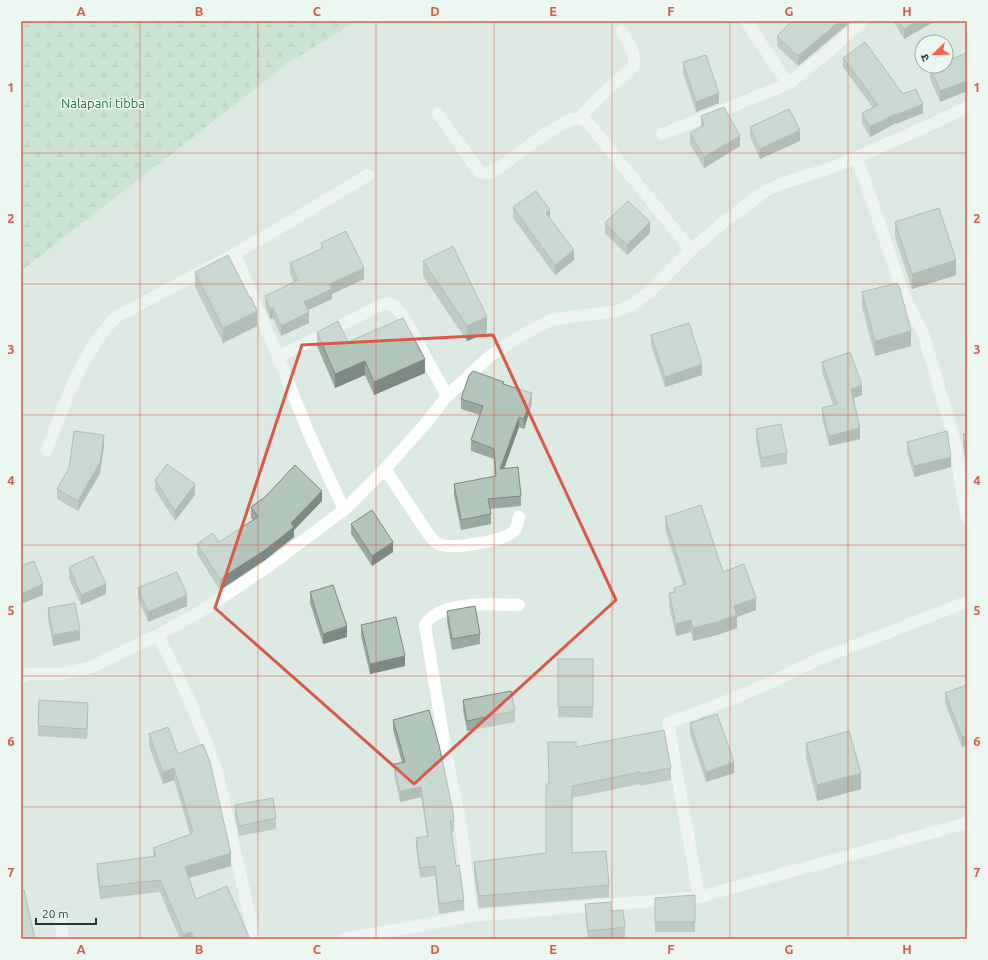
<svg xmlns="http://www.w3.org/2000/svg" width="988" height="960" font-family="Ubuntu,'Noto Sans Devanagari',sans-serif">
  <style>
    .forest { fill: url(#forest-firs) }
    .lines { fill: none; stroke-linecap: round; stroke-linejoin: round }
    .street { stroke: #fff; stroke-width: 12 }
    .wall { fill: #99a9a1 }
    .shaded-wall { fill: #7d8a83 }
    .building { fill: #b2c5bb; stroke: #7d8a83 }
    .marked { fill: none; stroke: #db5a45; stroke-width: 3; stroke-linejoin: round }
    .grid { fill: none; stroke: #db5a45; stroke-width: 1; stroke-opacity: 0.55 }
    .labels { text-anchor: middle; stroke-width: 3; stroke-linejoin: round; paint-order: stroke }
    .park-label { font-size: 13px; fill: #25743a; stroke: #edf7f1 }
    .neatline { fill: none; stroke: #db5a45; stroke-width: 1.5 }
    .grid-label { font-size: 13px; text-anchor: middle; font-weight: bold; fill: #db5a45 }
  </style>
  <defs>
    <pattern id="forest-firs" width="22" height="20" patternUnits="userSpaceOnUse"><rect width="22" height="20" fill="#b4deba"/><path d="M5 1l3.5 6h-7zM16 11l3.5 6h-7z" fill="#9abfa0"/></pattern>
  </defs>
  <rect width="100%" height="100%" fill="#ddeae3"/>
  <polygon class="forest" points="21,21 357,21 288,63 21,271"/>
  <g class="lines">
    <g class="street">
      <polyline points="746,21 788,84"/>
      <polyline points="438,114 473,163 480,172 488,173 497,169 545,134 571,119 580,118 585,119 691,250"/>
      <path d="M580 118 597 99 634 66C636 53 627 41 622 31"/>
      <polyline points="662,134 788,84 822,57 863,21"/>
      <polyline points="857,157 903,293 923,333 955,442 964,505 967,517"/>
      <polyline points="235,254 368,175"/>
      <polyline points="278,357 310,436 344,510"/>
      <path d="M47 450C64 404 81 353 116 317L235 254 278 357 383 304C392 302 396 308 402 314L447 396"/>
      <path d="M385 469 429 535C433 540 435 543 441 545 454 549 504 541 514 531 517 528 518 521 519 517"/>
      <path d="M158 635C181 679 201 725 217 772L255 939"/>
      <polyline points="21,677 30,674 61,674 91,667 158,635 203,610 269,566 344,510 385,469 426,423 447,396 489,357 520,336 553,319 618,311 630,306 651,291 691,250 724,222 764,192 778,185 834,167 930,125 967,107"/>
      <polyline points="699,897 668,723 735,698 778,679 817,660 967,602"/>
      <path d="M472 916 460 820 446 753 425 625C440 600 494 604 519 605"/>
      <polyline points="61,923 63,939"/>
      <polyline points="344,939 472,916 699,897 967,823"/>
    </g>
  </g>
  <g class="wall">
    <polygon points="847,21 847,25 798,66 777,46 777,36"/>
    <polygon points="893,21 935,21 904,39"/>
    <polygon points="967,54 967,91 940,102 930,78 930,67"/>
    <polygon points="843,58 903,94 923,113 896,124 896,123 870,137 862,123 862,113 873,108 843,67"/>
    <polygon points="683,62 719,103 696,112 683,73"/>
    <polygon points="701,116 740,146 704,168 690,144 690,133 701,127"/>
    <polygon points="750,127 800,141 760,159 750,137"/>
    <polygon points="513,207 550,218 574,260 555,275 513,218"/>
    <polygon points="895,222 956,275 912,289 895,237"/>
    <polygon points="605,223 650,233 627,255 605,233"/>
    <polygon points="321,243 364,279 332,294 332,299 308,310 309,323 281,336 273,318 270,319 265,306 265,296 294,282 290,274 290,263 321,249"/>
    <polygon points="423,261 487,333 467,341 423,276"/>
    <polygon points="195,272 257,326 223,343 195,287"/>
    <polygon points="862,292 911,346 875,356 862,307"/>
    <polygon points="317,332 348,342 425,373 374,395 365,375 335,388 317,346"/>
    <polygon points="651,335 702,375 665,387 651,345"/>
    <polygon points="822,362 862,395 854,398 860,439 829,446 822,418 822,408 833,405 822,372"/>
    <polygon points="504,384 532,403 524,429 519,427 504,469 521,496 521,506 490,509 491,514 491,524 461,530 454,495 454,484 495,477 494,459 471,451 471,440 480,415 461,409 461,399"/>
    <polygon points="756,429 787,453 787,464 761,468 756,439"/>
    <polygon points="967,433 966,463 963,445 963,434"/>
    <polygon points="907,442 951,467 914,477 907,452"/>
    <polygon points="104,446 100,473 78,511 57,499 57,489"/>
    <polygon points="155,480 195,495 175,521 155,490"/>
    <polygon points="322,501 294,530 294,537 265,560 220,590 197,554 197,544 219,542 253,520 251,518 251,507"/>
    <polygon points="665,517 723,572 756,610 737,617 737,628 717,635 693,641 691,632 676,636 669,606 669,593 674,592 674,588 683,585 665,529"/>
    <polygon points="351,524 393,552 372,566 351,534"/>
    <polygon points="69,567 106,594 81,605 69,578"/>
    <polygon points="138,588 187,606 148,622 138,598"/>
    <polygon points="310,592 347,637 323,644 310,603"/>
    <polygon points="48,608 80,640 53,646 48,619"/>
    <polygon points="447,611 480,634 480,644 452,650 447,621"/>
    <polygon points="361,625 405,666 370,674 361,636"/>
    <polygon points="558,659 593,659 593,718 558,717"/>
    <polygon points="967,685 967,745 962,747 945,703 945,693"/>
    <polygon points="463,700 515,711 515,722 467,731 463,710"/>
    <polygon points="88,714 87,739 38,736 38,726"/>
    <polygon points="393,720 454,821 454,831 451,832 456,866 464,900 464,910 439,914 435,876 420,878 416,848 416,838 427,836 421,797 400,802 394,775 394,764 402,763 393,730"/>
    <polygon points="690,723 734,773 706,782 690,734"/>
    <polygon points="149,734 178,754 231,866 189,878 196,899 250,939 180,939 160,892 100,899 97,876 97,864 153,857 153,848 190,834 174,780 163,784 149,746"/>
    <polygon points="548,742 576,747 671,768 671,780 640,786 640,784 572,798 572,853 609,885 609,897 479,908 474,874 474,862 546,853 549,784"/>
    <polygon points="806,743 861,789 817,801 806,758"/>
    <polygon points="235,805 276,818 276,829 239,836 235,816"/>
    <polygon points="695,895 695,932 655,932 655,898"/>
    <polygon points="585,904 611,911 625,927 625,938 612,939 588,939 585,914"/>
  </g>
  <g class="shaded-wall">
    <polygon points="840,21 847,21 847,25 798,66 798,56"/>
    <polygon points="917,21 935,21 904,39 904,29"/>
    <polygon points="967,81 967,91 940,102 940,91"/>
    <polygon points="719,93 719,103 696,112 696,102"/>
    <polygon points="923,104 923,113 896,124 896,115"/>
    <polygon points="896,114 896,123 870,137 870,127"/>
    <polygon points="800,130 800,141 760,159 760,149"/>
    <polygon points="740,136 740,146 704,168 704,157"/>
    <polygon points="550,210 550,220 546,213"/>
    <polygon points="650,222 650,233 627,255 627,245"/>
    <polygon points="574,250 574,260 555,275 555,265"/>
    <polygon points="956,260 956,275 912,289 912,274"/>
    <polygon points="364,268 364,279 332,294 332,299 304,312 304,302 330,284"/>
    <polygon points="273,308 273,318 270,319 270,309"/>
    <polygon points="257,311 257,326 223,343 223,328"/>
    <polygon points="309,312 309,323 281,336 281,326"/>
    <polygon points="487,317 487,333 467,341 467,326"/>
    <polygon points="911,331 911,346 875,356 875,341"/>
    <polygon points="425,359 425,373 374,395 374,382"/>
    <polygon points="365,361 365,375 335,388 335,374"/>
    <polygon points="702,364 702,375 665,387 665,377"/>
    <polygon points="862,385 862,395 851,399 851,389"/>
    <polygon points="532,393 532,403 524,429 524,419"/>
    <polygon points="519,417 519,427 500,480 500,469"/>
    <polygon points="860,428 860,439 829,446 829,436"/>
    <polygon points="104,435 104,446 100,473 78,511 78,501"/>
    <polygon points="967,452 967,463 966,463 966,453"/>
    <polygon points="951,457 951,467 914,477 914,466"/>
    <polygon points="195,484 195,495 175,521 175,511"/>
    <polygon points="322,491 322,501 294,530 294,537 265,560 220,590 220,579 291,523"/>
    <polygon points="393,542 393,552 372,566 372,556"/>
    <polygon points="43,584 43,595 21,604 21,594"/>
    <polygon points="106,584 106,594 81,605 81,595"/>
    <polygon points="187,595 187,606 148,622 148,612"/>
    <polygon points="756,598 756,610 737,617 737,628 717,635 693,641 693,628 734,606"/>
    <polygon points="691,620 691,632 676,636 676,624"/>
    <polygon points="347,626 347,637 323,644 323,634"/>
    <polygon points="80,630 80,640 53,646 53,635"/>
    <polygon points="405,656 405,666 370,674 370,664"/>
    <polygon points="88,703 88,714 87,739 87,729"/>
    <polygon points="967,735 967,745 962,747 962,737"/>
    <polygon points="734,762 734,773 706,782 706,772"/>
    <polygon points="174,768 174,780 163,784 163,772"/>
    <polygon points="861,773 861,789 817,801 817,785"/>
    <polygon points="421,787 421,797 400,802 400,791"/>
    <polygon points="231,853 231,866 185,879 185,867"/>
    <polygon points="191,932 191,939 184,939 184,935"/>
  </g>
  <g class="building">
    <polygon points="792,21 840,21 798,56 777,36"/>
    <polygon points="899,21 917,21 904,29"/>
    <polygon points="865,42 903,94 916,89 923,104 896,115 896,114 870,127 862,113 878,105 843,58"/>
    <polygon points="967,53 967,81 940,91 930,67 934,66 946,66 946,61"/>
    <polygon points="706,55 719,93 696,102 683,62"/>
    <polygon points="724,107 740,136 704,157 690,133 704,125 701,116"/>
    <polygon points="789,109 800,130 760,149 750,127"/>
    <polygon points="536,191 550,210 546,213 574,250 555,265 513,207"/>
    <polygon points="628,201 650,222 627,245 605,223"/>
    <polygon points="939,208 956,260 912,274 895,222"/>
    <polygon points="346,231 364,268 330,284 332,289 304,302 309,312 281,326 273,308 270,309 265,296 298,280 290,263 323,248 321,243"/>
    <polygon points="453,246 487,317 467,326 423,261"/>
    <polygon points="228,255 250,298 251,297 257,311 223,328 195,272"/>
    <polygon points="897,283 900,289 911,331 875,341 862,292"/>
    <polygon points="403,318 425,359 374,382 365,361 335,374 317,332 338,321 348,342"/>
    <polygon points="689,323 702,364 665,377 651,335"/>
    <polygon points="850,352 862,385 851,389 860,428 829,436 822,408 837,404 822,362"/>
    <polygon points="473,371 504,382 503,384 532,393 524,419 519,417 500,469 518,467 521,496 488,499 491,514 461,520 454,484 496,476 494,449 471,440 483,406 461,399 469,375"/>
    <polygon points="781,424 787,453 761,458 756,429"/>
    <polygon points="74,431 104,435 100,462 78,501 57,489 69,468"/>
    <polygon points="947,431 951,457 914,466 907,442"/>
    <polygon points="967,433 967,452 966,453 963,434"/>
    <polygon points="167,464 195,484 175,511 155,480"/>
    <polygon points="295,465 322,491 291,523 294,527 265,550 220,579 197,544 213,533 219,542 258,517 251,507 265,497"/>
    <polygon points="701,505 723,572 744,564 756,598 734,606 737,615 717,622 693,628 691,620 676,624 669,593 675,592 674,588 686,584 665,517"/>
    <polygon points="372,510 393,542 372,556 351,524"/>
    <polygon points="93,556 106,584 81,595 69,567"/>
    <polygon points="34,561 43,584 21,594 21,566"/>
    <polygon points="177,572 187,595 148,612 138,588"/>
    <polygon points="333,585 347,626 323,634 310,592"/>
    <polygon points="75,603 80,630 53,635 48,608"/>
    <polygon points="475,606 480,634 452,639 447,611"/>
    <polygon points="396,617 405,656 370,664 361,625"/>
    <rect x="558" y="659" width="35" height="48"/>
    <polygon points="967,685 967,735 962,737 945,693"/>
    <polygon points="511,691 515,711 467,721 463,700"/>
    <polygon points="39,700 88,703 87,729 38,726"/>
    <polygon points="429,710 439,745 453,811 454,821 450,821 456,866 459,865 464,900 439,904 435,866 420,868 416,838 428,836 421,787 400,791 394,764 405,762 393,720"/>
    <polygon points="717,714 734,762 706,772 690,723"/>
    <polygon points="168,727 178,754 203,744 210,762 231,853 185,867 196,899 227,886 250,939 194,939 191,932 184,935 160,880 100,887 97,864 156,856 153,848 191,834 193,832 174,768 163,772 149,734"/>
    <polygon points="664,730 671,768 640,774 640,772 572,786 572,853 606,851 609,885 479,896 474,862 546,853 546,784 549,784 548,742 576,742 576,747"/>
    <polygon points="849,731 861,773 817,785 806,743"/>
    <polygon points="273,798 276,818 239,826 235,805"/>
    <polygon points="24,890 35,939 21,939 21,891"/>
    <polygon points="695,895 695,922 655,922 655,898"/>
    <polygon points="611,902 611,911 623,910 625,927 588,931 585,904"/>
  </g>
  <path d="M0 0H988V960H0ZM493 335 616 600 414 784 215 608 302 345Z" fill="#ddeae3" fill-opacity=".55" fill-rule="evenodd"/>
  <path class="marked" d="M493 335 616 600 414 784 215 608 302 345Z"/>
  <path class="grid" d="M140 21V939M258 21V939M376 21V939M494 21V939M612 21V939M730 21V939M848 21V939M21 153H967M21 284H967M21 415H967M21 545H967M21 676H967M21 807H967"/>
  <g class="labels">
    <g class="park-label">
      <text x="103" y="108">Nalapani tibba</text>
    </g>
  </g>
  <rect width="988" height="960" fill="none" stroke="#edf7f1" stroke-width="44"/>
  <g transform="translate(934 54) rotate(247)"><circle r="19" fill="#edf7f1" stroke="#9aaca3"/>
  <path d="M0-3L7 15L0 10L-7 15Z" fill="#fc5f49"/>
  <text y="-6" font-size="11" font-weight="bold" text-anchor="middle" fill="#1e3b2f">उ</text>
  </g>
  <path d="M36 918v6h60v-6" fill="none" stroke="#1e3b2f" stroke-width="2"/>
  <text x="42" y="918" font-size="12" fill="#1e3b2f" stroke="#edf7f1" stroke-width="3" paint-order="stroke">20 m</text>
  <rect x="22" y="22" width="944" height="916" class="neatline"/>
  <g class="grid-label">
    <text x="81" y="16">A</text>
    <text x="199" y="16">B</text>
    <text x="317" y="16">C</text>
    <text x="435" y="16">D</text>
    <text x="553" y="16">E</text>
    <text x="671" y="16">F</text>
    <text x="789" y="16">G</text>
    <text x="907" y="16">H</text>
    <text x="11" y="92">1</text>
    <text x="977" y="92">1</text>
    <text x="11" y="223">2</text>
    <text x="977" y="223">2</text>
    <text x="11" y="354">3</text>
    <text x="977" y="354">3</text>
    <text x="11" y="485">4</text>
    <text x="977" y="485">4</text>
    <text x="11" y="615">5</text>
    <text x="977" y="615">5</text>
    <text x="11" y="746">6</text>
    <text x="977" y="746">6</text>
    <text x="11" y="877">7</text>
    <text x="977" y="877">7</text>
    <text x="81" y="954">A</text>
    <text x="199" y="954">B</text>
    <text x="317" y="954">C</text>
    <text x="435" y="954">D</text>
    <text x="553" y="954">E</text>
    <text x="671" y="954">F</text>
    <text x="789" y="954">G</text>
    <text x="907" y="954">H</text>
  </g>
</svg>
